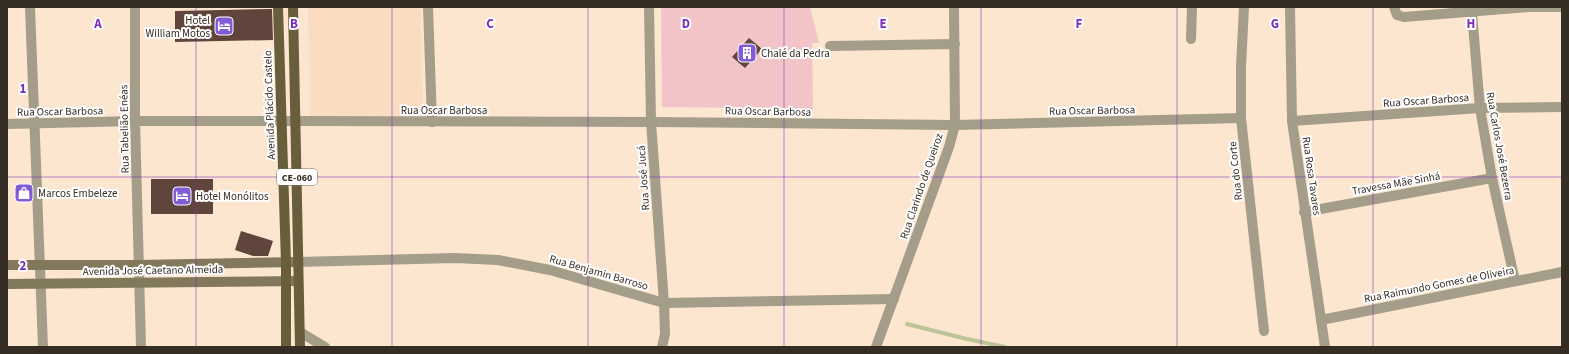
<svg xmlns="http://www.w3.org/2000/svg" width="1569" height="354" font-family="'Source Sans 3',sans-serif">
  <style>
    .built { fill: #fadcc0 }
    .green { fill: #f3c4c7 }
    .lines { fill: none; stroke-linecap: round; stroke-linejoin: round }
    .stream { stroke: #bbc598; stroke-width: 4 }
    .building { fill: #5f453c }
    .minor { stroke: #a49d8a; stroke-width: 10 }
    .secondary { stroke: #82785c; stroke-width: 10 }
    .primary { stroke: #695e3b; stroke-width: 10 }
    .grid { fill: none; stroke: #7b2cbf; stroke-width: 1; stroke-opacity: 0.55 }
    .labels { text-anchor: middle; stroke-width: 4; stroke-linejoin: round; paint-order: stroke }
    .shield { fill: #fff; stroke: #726c66; stroke-width: 1 }
    .shield-label { font-size: 10px; font-weight: bold; fill: #362d25 }
    .poi-label { font-size: 11px; fill: #362d25; stroke: #fff; text-anchor: start }
    .street-label { font-size: 11px; fill: #362d25; stroke: #fff }
    .grid-label { font-size: 13px; text-anchor: middle; font-weight: bold; fill: #7b2cbf; stroke: #fff; stroke-width: 4; stroke-linejoin: round; paint-order: stroke }
  </style>
  <rect width="100%" height="100%" fill="#fde6cf"/>
  <polygon class="built" points="308,7 421,7 423,115 310,118"/>
  <polygon class="green" points="661,7 810,7 819,43 812,43 813,109 662,107"/>
  <g class="lines">
    <polyline class="stream" points="907,324 967,339 1005,347"/>
  </g>
  <g class="building">
    <polygon points="272,9 273,40 175,42 175,11"/>
    <polygon points="749,38 762,49 745,68 732,57"/>
    <rect x="151" y="179" width="62" height="35"/>
    <polygon points="241,231 273,241 268,256 253,256 235,250"/>
  </g>
  <g class="lines">
    <g class="minor">
      <polyline points="30,7 43,347"/>
      <polyline points="135,7 135,121 141,347"/>
      <polyline points="428,7 432,122"/>
      <polyline points="649,7 651,122 664,303 665,334 662,347"/>
      <polyline points="1244,7 1241,67 1241,118 1264,331"/>
      <polyline points="1290,7 1292,121 1325,347"/>
      <polyline points="1394,7 1397,15 1404,17 1529,7 1562,7"/>
      <polyline points="1472,13 1480,108 1492,178 1515,281"/>
      <polyline points="1191,39 1192,7"/>
      <polyline points="830,46 955,44"/>
      <polyline points="1292,121 1480,108 1562,107"/>
      <polyline points="7,124 135,121 295,121 651,122 955,125 1241,118"/>
      <polyline points="1304,212 1492,178"/>
      <polyline points="298,262 455,258 498,260 550,270 664,303 894,299"/>
      <polyline points="1321,320 1562,272"/>
      <polyline points="300,332 325,347"/>
      <polyline points="876,347 949,147 955,125 954,7"/>
    </g>
    <g class="secondary">
      <polyline points="7,265 139,265 298,262"/>
      <polyline points="7,284 298,281"/>
    </g>
    <g class="primary">
      <polyline points="278,7 286,263 286,347"/>
      <polyline points="293,7 300,347"/>
    </g>
  </g>
  <path class="grid" d="M196 7V347M392 7V347M588 7V347M784 7V347M981 7V347M1177 7V347M1373 7V347M7 177H1562"/>
  <defs>
    <g id="hotel-square" transform="scale(1)"><rect x="-9" y="-9" width="18" height="18" rx="4" fill="#825cd6" stroke="#fff"/><path d="M-6-4.5h1.5V1H6V5H4.5V3h-9V5H-6ZM-4 0a1.8 1.8 0 1 1 3.6 0ZM.5 0V-2.5h3Q6-2.5 6 0Z" fill="#fff"/></g>
    <g id="building-square" transform="scale(1)"><rect x="-9" y="-9" width="18" height="18" rx="4" fill="#825cd6" stroke="#fff"/><path d="M-4-6H4V6H1V3H-1V6H-4ZM-2.5-4.3h1.7v1.8h-1.7ZM.8-4.3h1.7v1.8H.8ZM-2.5-1h1.7V.8h-1.7ZM.8-1h1.7V.8H.8Z" fill="#fff"/></g>
    <g id="shop-square" transform="scale(1)"><rect x="-9" y="-9" width="18" height="18" rx="4" fill="#825cd6" stroke="#fff"/><path d="M-5-2.5h2.3a2.7 3.5 0 0 1 5.4 0H5L5.5 6h-11ZM-1.5-2.5h3a1.5 2.3 0 0 0-3 0Z" fill="#fff"/></g>
  </defs>
  <g fill-rule="evenodd">
    <use href="#hotel-square" x="224" y="26"/>
    <use href="#building-square" x="747" y="53"/>
    <use href="#shop-square" x="24" y="193"/>
    <use href="#hotel-square" x="182" y="196"/>
  </g>
  <g class="labels">
    <rect class="shield" x="277" y="169" width="40" height="16" rx="3"/>
    <g class="shield-label">
      <text x="297" y="181">CE-060</text>
    </g>
    <g class="poi-label">
      <text x="210" y="24" text-anchor="end">Hotel<tspan x="210" dy="13">William Motos</tspan></text>
      <text x="761" y="57">Chalé da Pedra</text>
      <text x="38" y="197">Marcos Embeleze</text>
      <text x="196" y="200">Hotel Monólitos</text>
    </g>
    <g class="street-label">
      <text transform="translate(1426 100) rotate(-4)" y="4">Rua Oscar Barbosa</text>
      <text transform="translate(269 105) rotate(-92)" y="4">Avenida Plácido Castelo</text>
      <text x="444" y="114">Rua Oscar Barbosa</text>
      <text transform="translate(1092 110) rotate(-1)" y="4">Rua Oscar Barbosa</text>
      <text transform="translate(60 111) rotate(-1)" y="4">Rua Oscar Barbosa</text>
      <text transform="translate(768 111) rotate(1)" y="4">Rua Oscar Barbosa</text>
      <text transform="translate(124 129) rotate(-91)" y="4">Rua Tabelião Enéas</text>
      <text transform="translate(1500 146) rotate(80)" y="4">Rua Carlos José Bezerra</text>
      <text transform="translate(1235 171) rotate(-96)" y="4">Rua do Corte</text>
      <text transform="translate(1312 176) rotate(82)" y="4">Rua Rosa Tavares</text>
      <text transform="translate(643 178) rotate(-94)" y="4">Rua José Jucá</text>
      <text transform="translate(1396 183) rotate(-10)" y="4">Travessa Mãe Sinhá</text>
      <text transform="translate(921 186) rotate(-71)" y="4">Rua Clarindo de Queiroz</text>
      <text transform="translate(153 270) rotate(-1)" y="4">Avenida José Caetano Almeida</text>
      <text transform="translate(599 272) rotate(16)" y="4">Rua Benjamin Barroso</text>
      <text transform="translate(1439 284) rotate(-11)" y="4">Rua Raimundo Gomes de Oliveira</text>
    </g>
  </g>
  <g class="grid-label">
    <text x="98" y="28">A</text>
    <text x="294" y="28">B</text>
    <text x="490" y="28">C</text>
    <text x="686" y="28">D</text>
    <text x="883" y="28">E</text>
    <text x="1079" y="28">F</text>
    <text x="1275" y="28">G</text>
    <text x="1471" y="28">H</text>
    <text x="23" y="93">1</text>
    <text x="23" y="270">2</text>
  </g>
  <rect width="1569" height="354" fill="none" stroke="#362d25" stroke-width="16"/>
</svg>
